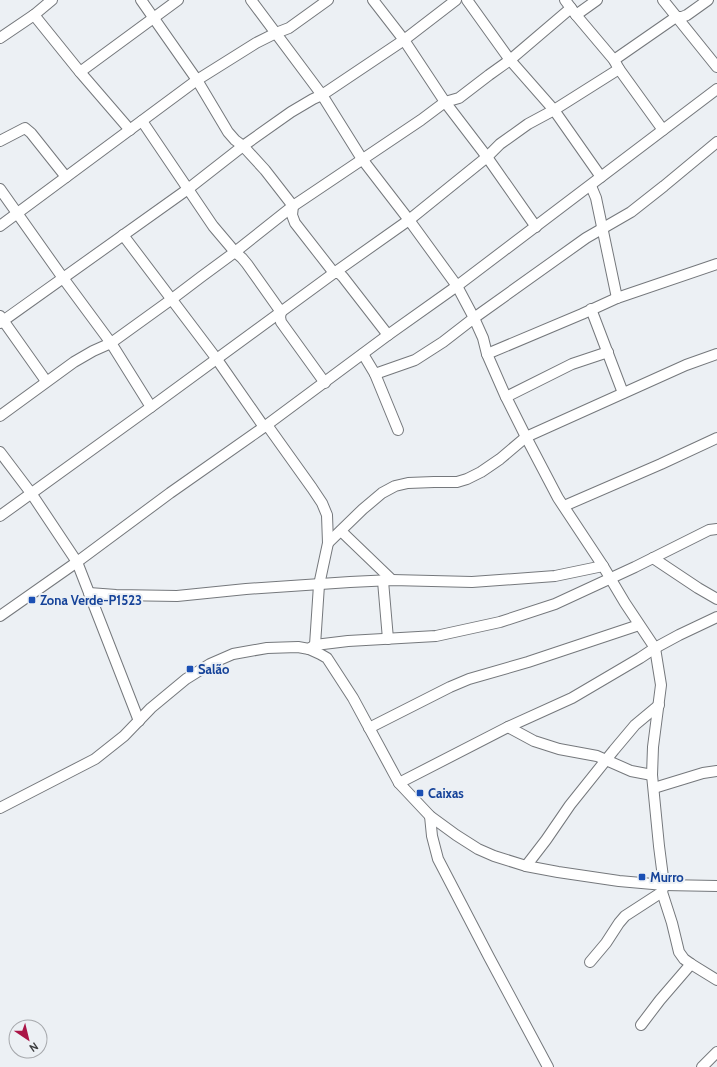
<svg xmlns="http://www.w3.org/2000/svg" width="717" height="1067" font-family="Cabin,sans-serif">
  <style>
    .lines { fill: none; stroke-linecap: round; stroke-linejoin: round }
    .minor-casing { stroke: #75787c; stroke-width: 12 }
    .minor { stroke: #fff; stroke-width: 10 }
    .transit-dot { fill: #1a4fb4; stroke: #ecf0f4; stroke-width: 1.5 }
    .labels { text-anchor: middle; stroke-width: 4; stroke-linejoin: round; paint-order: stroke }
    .transit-label { font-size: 13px; font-weight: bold; fill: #164399; stroke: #ecf0f4; text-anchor: start }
  </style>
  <rect width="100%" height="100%" fill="#ecf0f4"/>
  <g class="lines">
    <g class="minor-casing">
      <g id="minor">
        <polyline points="141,0 197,80 228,132 235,140 243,146 265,170 293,206 292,215 295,223 334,273 339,273 343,277 388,335"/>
        <polyline points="251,0 322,95 362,159 409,220 457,286 474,318 483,338 487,354 505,395 526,437 558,498 603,566 625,603 655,648 661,685 653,747 652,775 659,846 664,885 662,892 672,923 679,952 684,959 691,964 717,980"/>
        <polyline points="373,0 404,40 445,102 487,157 536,227"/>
        <polyline points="467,0 510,60 554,110 601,177"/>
        <polyline points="565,0 576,15 614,60 619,69 663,130"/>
        <polyline points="663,0 717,67"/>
        <polyline points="34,15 80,72 130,130"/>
        <polyline points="576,15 597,0"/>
        <polyline points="0,38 34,15 52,0"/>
        <polyline points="614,60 676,17 682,17 687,15 708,0"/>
        <polyline points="80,72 178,0"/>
        <polyline points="142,121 213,226 235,252 242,258 247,264 281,312 280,317 281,322 325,383"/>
        <polyline points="0,141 25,128 31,133 66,177"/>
        <polyline points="591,186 596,198 617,298"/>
        <polyline points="0,189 63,278 111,343 151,407"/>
        <polyline points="0,226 197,80 256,43 276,33 289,28 328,0"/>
        <polyline points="123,235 216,358 264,427"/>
        <polyline points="591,309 623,393"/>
        <polyline points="0,316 46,381"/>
        <polyline points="0,323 188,189 243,146 291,112 313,99 322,95 404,40 456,0"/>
        <polyline points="363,354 375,374 415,360 443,342 474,318 586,238 631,212 664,186 717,142"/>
        <polyline points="487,354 582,314 617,298 717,264"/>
        <polyline points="375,374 398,430"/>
        <polyline points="506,397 572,364 608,352"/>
        <polyline points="0,416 74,362 93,351 111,343 172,299 201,277 235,252 293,206 305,198 421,120 445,102 459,98 489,75 510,60 571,8"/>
        <polyline points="267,425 312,488 322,503 327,515 328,543 319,585 315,645"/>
        <polyline points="0,452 31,493 77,562 139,721"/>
        <polyline points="564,506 661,464 717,438"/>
        <polyline points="0,516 151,407 334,273 409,220 487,157 500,144 528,124 554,110 619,69"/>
        <polyline points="341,531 392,580"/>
        <polyline points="328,543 363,509 382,493 395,486 408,483 434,482 457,482 467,479 481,472 500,459 526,437 686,365 717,354"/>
        <polyline points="653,558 698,588 717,599"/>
        <polyline points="383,581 388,639"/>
        <polyline points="89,593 116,595 177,596 246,589 350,582 392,580 472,582 555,576 603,566"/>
        <polyline points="0,616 77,562 170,493 264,427 388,335 457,286 717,89"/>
        <polyline points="309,649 315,645 348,641 436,636 500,622 555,604 635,567 709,530 717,529"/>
        <polyline points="508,727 534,741 559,749 597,756 631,771 652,775"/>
        <polyline points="369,728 450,687 469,679 528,662 639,625"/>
        <polyline points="399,783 508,727 572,698 640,658 655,648 679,635 717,617"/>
        <polyline points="654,788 703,773 717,771"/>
        <polyline points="0,808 95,759 124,736 151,708 186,679 210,664 233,654 267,648 298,647 309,649 320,654 327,658 353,698 399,783 430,816 456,835 478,849 494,856 526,866 558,872 619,881 664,885 717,886"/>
        <polyline points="430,816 432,836 438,859 489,957 548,1067"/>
        <polyline points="526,866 546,840 570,805 614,750 635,725 659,705"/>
        <polyline points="590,962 606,943 619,923 625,916 662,892"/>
        <polyline points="641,1025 660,1000 691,964"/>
        <polyline points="702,1067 717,1052"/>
      </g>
    </g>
    <use href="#minor" class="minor"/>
  </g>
  <g class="transit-dot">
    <rect x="28" y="596" width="8" height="8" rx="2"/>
    <rect x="186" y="665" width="8" height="8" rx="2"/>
    <rect x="416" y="789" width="8" height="8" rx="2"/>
    <rect x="638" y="873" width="8" height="8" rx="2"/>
  </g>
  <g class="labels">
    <g class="transit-label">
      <text x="40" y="605">Zona Verde-P1523</text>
      <text x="198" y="674">Salão</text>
      <text x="428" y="798">Caixas</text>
      <text x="650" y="882">Murro</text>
    </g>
  </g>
  <g transform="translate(28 1039) rotate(145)"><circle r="19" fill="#ecf0f4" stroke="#a6a8ac"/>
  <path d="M0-3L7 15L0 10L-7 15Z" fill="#aa1547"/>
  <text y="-6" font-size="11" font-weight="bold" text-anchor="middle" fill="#3c3d3f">N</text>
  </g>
</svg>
